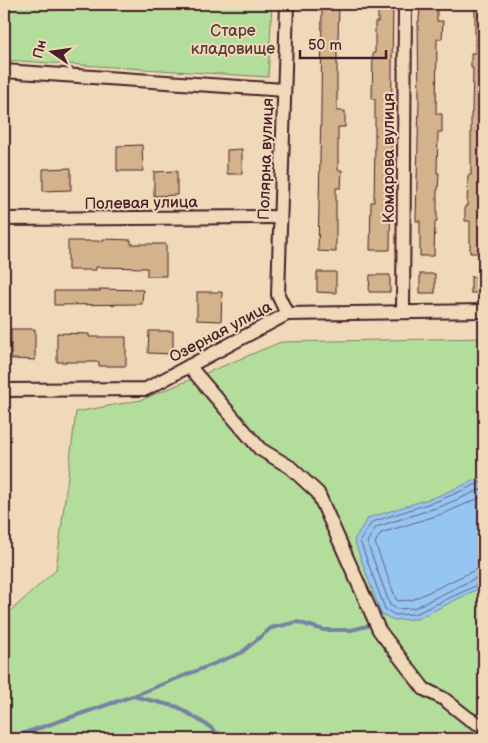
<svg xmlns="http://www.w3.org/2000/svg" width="488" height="743" font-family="'Balsamiq Sans',sans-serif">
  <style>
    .green { fill: #b3dd9a; stroke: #7e7e62 }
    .water { fill: #95c5f1; stroke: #7783a2 }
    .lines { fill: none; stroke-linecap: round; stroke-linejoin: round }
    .shore { stroke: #68617a; stroke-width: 1 }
    .stream { stroke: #7783a2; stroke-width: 4 }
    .building { fill: #d2b38b; stroke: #4a1f2b }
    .minor-casing { stroke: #4a1f2b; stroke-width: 16 }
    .minor { stroke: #efd9b8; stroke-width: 12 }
    .labels { text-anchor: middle; stroke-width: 4; stroke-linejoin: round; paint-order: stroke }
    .park-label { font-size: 16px; fill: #5a3c3c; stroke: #efd9b8 }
    .street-label { font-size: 16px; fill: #4a1f2b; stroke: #efd9b8 }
  </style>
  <rect width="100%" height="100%" fill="#efd9b8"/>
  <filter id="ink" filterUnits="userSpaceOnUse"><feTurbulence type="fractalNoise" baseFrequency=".02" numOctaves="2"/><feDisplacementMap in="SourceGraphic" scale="10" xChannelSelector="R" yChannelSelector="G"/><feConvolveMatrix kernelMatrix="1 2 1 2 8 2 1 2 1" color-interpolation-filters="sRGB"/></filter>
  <g filter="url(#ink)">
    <g class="green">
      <polygon points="4,4 272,4 268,77 4,60"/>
      <polygon points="484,338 484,739 4,739 4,617 56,570 76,412 141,400 281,342"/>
    </g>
    <polygon class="water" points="484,476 484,586 417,619 394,620 381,614 354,540 368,518 438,496"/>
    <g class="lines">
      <g class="shore">
        <polyline points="484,481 440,500 372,522 360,541 385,609 395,615 415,614 484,582"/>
        <polyline points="484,488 442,506 376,527 367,542 390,605 397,609 414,608 478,577 484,576"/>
        <polyline points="484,496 445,513 381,533 375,543 396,599 398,601 412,600 475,570 484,568"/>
      </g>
      <g class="stream">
        <polyline points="133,696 178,707 210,727 224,739"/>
        <polyline points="7,739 133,696 241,653 271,628 297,622 324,630 351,630 371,625 373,623"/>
      </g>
    </g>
    <g class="building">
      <polygon points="322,4 339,4 338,40 337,40 337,111 345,111 345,127 338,127 338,170 342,170 341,188 336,188 336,252 318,251 321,111"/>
      <polygon points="378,4 393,4 391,142 393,172 392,186 391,186 390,250 370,250 371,202 374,202 375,142 375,99 372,99 373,53 375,53 375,22 378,22"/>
      <polygon points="420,4 437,4 437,21 443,21 442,39 437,39 436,114 442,114 442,132 438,132 437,173 439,173 438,190 437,190 437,221 435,221 434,256 420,256 420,221 416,221 419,101 418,21 419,21"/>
      <polygon points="475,4 484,4 484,253 470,253 470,221 465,221 465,206 467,206 468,175 471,175 471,113 472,113 473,68 471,68 471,53 475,53"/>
      <polygon points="142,145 143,171 117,171 117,146"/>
      <polygon points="242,149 242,174 227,174 227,150"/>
      <polygon points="71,168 71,190 43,191 43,169"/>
      <polygon points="177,171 177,195 154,196 154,172"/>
      <polygon points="103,239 131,240 131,244 166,244 166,276 147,276 147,268 96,267 96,270 68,270 68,241 103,241"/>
      <polygon points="317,272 336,272 336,293 317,292"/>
      <rect x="420" y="274" width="15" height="19"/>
      <polygon points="370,275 390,275 390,292 369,292"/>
      <rect x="471" y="277" width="13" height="16"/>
      <polygon points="100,289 143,290 142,304 54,305 54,291 100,291"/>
      <polygon points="197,292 222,292 221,321 197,320"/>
      <polygon points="11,329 35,329 35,360 11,359"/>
      <polygon points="149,331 173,331 173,354 148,353"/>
      <polygon points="57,333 89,334 89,337 126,337 126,366 99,366 99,362 57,362"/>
    </g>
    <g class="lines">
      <g class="minor-casing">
        <g id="minor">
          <polyline points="4,71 284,90"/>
          <polyline points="4,219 279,217"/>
          <polyline points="403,312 405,4"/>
          <polyline points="287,314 278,295 287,4"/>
          <polyline points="189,366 260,449 290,467 318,493 379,630 424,689 444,699 468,718 484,727"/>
          <polyline points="4,390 146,389 287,314 484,311"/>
        </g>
      </g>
      <use href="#minor" class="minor"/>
    </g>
  </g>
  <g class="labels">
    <g class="park-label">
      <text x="233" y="36">Старе<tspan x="233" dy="18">кладовище</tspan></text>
    </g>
    <g class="street-label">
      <text transform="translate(388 158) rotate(-90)" y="6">Комарова вулиця</text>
      <text transform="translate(265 159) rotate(-88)" y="6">Полярна вулиця</text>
      <text transform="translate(141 202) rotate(-1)" y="6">Полевая улица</text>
      <text transform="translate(220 331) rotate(-28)" y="6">Озерная улица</text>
    </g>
  </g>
  <rect width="488" height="743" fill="none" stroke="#efd9b8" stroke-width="20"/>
  <rect x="10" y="10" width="468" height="723" fill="none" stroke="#4a1f2b" stroke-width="2" filter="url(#ink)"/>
  <g transform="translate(52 52) rotate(283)" stroke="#efd9b8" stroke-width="4" paint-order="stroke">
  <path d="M0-4L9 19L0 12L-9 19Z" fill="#4a1f2b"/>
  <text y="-8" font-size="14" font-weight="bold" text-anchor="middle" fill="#4a1f2b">Пн</text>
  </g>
  <path d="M300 50v8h86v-8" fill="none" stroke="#4a1f2b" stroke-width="2.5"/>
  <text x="308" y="50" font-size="15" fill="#4a1f2b" stroke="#efd9b8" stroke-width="4" paint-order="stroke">50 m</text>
</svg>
